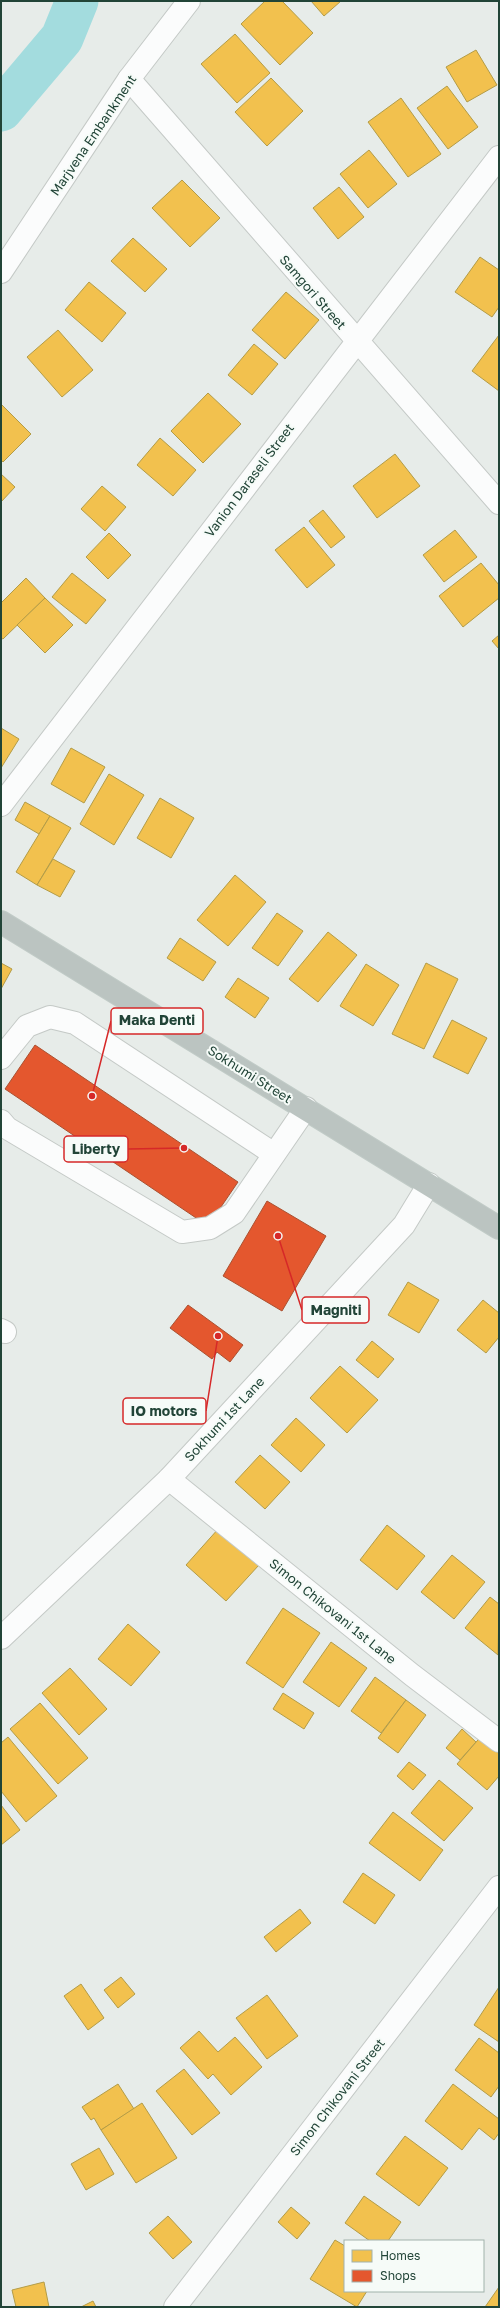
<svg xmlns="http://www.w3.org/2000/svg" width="500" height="2308" font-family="'Golos Text',sans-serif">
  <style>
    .homes { fill: #f2c14e; stroke: #b39c47 }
    .shops { fill: #e4572e; stroke: #aa5131 }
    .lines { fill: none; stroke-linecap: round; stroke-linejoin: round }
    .river { stroke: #a3dcde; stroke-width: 43 }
    .minor-casing { stroke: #c4c9c6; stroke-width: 24 }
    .highway-casing { stroke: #c1cbc7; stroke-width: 24 }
    .minor { stroke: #fbfcfc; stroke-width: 22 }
    .highway { stroke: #bbc4c1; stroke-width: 22 }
    .labels { text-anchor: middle; stroke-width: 4; stroke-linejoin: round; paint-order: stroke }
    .street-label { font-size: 13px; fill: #214437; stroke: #f6fbf8 }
    .leader { fill: none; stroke: #d62828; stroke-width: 1.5 }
    .callout-dot { fill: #d62828; stroke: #f6fbf8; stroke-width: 1.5 }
    .callout { fill: #f6fbf8; stroke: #d62828; stroke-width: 1.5 }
    .callout-label { font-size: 14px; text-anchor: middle; font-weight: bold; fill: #214437 }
  </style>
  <rect width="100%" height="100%" fill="#e7ece9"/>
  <g class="homes">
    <polygon points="265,1 282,1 313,33 280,65 241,24"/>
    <polygon points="311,1 341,1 324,16"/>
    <polygon points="235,34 270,73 237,103 201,64"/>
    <polygon points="476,50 497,85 467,102 446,67"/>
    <polygon points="271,78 303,111 267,146 235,112"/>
    <polygon points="447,86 478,127 448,149 417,108"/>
    <polygon points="401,98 441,154 408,177 368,122"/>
    <polygon points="369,150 397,184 368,208 340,174"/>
    <polygon points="182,180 220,218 190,247 152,208"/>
    <polygon points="339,187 364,217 338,239 313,208"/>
    <polygon points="133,238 167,269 145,292 111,261"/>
    <polygon points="480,257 499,270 499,307 492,317 455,292"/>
    <polygon points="89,282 126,313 102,342 65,310"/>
    <polygon points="286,292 319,320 285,359 252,330"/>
    <polygon points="58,330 93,370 62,397 27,357"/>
    <polygon points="499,335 499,391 472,371"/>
    <polygon points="254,344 278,364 252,395 228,375"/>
    <polygon points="208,393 241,424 203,463 171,431"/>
    <polygon points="1,404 31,434 3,462 1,460"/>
    <polygon points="160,438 196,470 173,496 137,465"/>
    <polygon points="395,454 420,486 377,518 353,486"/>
    <polygon points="1,474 15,487 1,502"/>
    <polygon points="102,486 126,507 105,531 81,509"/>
    <polygon points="323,510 345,537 331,548 309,521"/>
    <polygon points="304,527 335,565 307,588 275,550"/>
    <polygon points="455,530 477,557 444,582 423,555"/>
    <polygon points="109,533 131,555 108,579 86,557"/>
    <polygon points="481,563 499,585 499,598 463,627 439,596"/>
    <polygon points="72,573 106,600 86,624 52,597"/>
    <polygon points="26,578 45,598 3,639 1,638 1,603"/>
    <polygon points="45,598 73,625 45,653 17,625"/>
    <polygon points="499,635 499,649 492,641"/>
    <polygon points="1,728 19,739 1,768"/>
    <polygon points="71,748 105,767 84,803 51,784"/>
    <polygon points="109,774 144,795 114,845 80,824"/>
    <polygon points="160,798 194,818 171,858 137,838"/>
    <polygon points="25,802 50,816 39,834 15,820"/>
    <polygon points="50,816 71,828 37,885 16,872"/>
    <polygon points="53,859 75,871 60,897 37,885"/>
    <polygon points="235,875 266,902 228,946 197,920"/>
    <polygon points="277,913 303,931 278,966 252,948"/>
    <polygon points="328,932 357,955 318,1002 289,979"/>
    <polygon points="180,938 216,962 203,981 167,958"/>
    <polygon points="1,963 12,969 1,989"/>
    <polygon points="426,963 458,979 424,1049 392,1034"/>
    <polygon points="366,964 399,985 373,1026 340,1006"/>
    <polygon points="238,978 269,998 255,1018 225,997"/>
    <polygon points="452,1020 487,1038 468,1074 433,1057"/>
    <polygon points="408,1282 439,1300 419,1333 388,1315"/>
    <polygon points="483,1300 499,1313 499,1337 486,1353 457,1330"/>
    <polygon points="372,1341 394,1359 378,1378 356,1360"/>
    <polygon points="340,1366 378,1400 347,1433 310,1398"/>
    <polygon points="296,1418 325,1445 301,1472 271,1445"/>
    <polygon points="260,1455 290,1482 265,1509 235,1482"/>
    <polygon points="387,1525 425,1556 397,1590 360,1560"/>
    <polygon points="219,1528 259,1565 226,1601 186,1565"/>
    <polygon points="452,1555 485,1582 454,1619 421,1592"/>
    <polygon points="490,1597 499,1604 498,1655 465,1628"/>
    <polygon points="283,1608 320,1633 283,1688 246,1663"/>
    <polygon points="128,1624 160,1652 131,1686 98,1659"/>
    <polygon points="331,1642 367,1668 339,1707 303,1682"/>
    <polygon points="70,1668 107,1709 79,1735 42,1693"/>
    <polygon points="375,1677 406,1700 381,1733 351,1711"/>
    <polygon points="283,1693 314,1713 304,1729 273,1709"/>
    <polygon points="406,1700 426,1715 398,1753 378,1738"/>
    <polygon points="40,1703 88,1758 58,1784 10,1729"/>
    <polygon points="462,1729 476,1742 460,1760 446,1748"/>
    <polygon points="484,1733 499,1746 499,1776 487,1790 457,1764"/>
    <polygon points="8,1737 57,1796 26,1822 1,1791 1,1743"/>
    <polygon points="409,1762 426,1775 413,1790 397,1776"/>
    <polygon points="439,1780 473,1808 444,1841 411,1813"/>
    <polygon points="1,1805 20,1830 1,1845"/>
    <polygon points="393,1812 443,1850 420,1881 369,1843"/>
    <polygon points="363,1873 395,1895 375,1924 343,1902"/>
    <polygon points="300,1909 311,1923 276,1952 264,1937"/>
    <polygon points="121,1977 135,1994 118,2008 104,1990"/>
    <polygon points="81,1984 104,2018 88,2030 64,1996"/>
    <polygon points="499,1987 499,2042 474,2025"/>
    <polygon points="267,1995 298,2036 267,2059 236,2018"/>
    <polygon points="199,2031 218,2052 235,2037 262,2067 231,2095 213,2074 208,2079 180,2048"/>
    <polygon points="479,2038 499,2053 499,2086 491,2097 455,2070"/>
    <polygon points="184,2069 220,2113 192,2135 156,2091"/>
    <polygon points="118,2084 134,2109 101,2130 94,2118 91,2120 82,2107"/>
    <polygon points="453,2084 499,2119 499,2133 494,2140 479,2128 462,2150 425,2121"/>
    <polygon points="142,2103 177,2158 136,2183 101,2130"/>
    <polygon points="405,2136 448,2168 419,2206 376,2174"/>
    <polygon points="99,2148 114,2174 86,2190 71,2164"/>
    <polygon points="364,2196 401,2222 388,2241 370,2241 345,2223"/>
    <polygon points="291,2207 310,2223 297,2239 278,2222"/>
    <polygon points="168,2216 192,2242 173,2259 149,2233"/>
    <polygon points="335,2240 345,2246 345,2291 367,2291 357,2307 310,2279"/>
    <polygon points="44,2282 49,2307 16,2307 12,2290"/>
    <polygon points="499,2287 499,2307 485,2307"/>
    <polygon points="93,2301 96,2307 81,2307"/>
  </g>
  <g class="shops">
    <polygon points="35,1045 238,1182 208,1226 5,1089"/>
    <polygon points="267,1201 326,1236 282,1311 223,1276"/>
    <polygon points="188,1305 243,1345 230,1362 217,1352 212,1359 170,1328"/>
  </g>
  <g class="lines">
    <polyline class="river" points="1,110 62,38 77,1"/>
    <g class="minor-casing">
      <g id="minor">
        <polyline points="129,79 499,503"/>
        <polyline points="1,272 129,79 189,1"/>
        <polyline points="1,805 499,157"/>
        <polyline points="1,1058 27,1026 50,1017 75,1023 274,1154"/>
        <polyline points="1,1121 7,1128 182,1232 210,1228 234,1213 306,1108"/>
        <polyline points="1,1330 5,1332"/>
        <polyline points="169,1479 412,1675 499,1741"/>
        <polyline points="1,1638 169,1479 404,1225 429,1184"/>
        <polyline points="175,2307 499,1887"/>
      </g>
    </g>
    <g class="highway-casing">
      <polyline id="highway" points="1,922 499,1228"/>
    </g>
    <use href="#minor" class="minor"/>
    <use href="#highway" class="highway"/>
  </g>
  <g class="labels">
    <g class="street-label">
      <text transform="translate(93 135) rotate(-56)" y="5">Marjvena Embankment</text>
      <text transform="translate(313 292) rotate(49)" y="5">Samgori Street</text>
      <text transform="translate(249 480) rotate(-53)" y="5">Vanion Daraseli Street</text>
      <text transform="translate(250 1074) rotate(32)" y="5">Sokhumi Street</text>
      <text transform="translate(224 1419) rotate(-47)" y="5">Sokhumi 1st Lane</text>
      <text transform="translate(333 1611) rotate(39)" y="5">Simon Chikovani 1st Lane</text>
      <text transform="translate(337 2097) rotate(-52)" y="5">Simon Chikovani Street</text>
    </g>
  </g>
  <path class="leader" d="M92 1096L111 1021M184 1148L128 1149M278 1236L302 1310M218 1336L206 1411"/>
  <g class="callout-dot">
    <circle cx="92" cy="1096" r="4"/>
    <circle cx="184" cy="1148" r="4"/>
    <circle cx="278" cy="1236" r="4"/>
    <circle cx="218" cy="1336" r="4"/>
  </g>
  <g class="callout">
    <rect x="111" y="1008" width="92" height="26" rx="4"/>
    <rect x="64" y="1136" width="64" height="26" rx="4"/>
    <rect x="302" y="1297" width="67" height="26" rx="4"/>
    <rect x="123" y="1398" width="83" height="26" rx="4"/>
  </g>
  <g class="callout-label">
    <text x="157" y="1025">Maka Denti</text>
    <text x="96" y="1154">Liberty</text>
    <text x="336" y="1315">Magniti</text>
    <text x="164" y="1416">IO motors</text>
  </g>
  <rect width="500" height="2308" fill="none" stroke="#214437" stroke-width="4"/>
  <rect x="344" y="2240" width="140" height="52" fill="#f6fbf8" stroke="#a1b2ab"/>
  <rect x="352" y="2250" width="20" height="12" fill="#f2c14e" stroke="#a1b2ab"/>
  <text x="380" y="2260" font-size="12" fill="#214437">Homes</text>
  <rect x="352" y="2270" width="20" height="12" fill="#e4572e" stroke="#a1b2ab"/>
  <text x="380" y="2280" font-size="12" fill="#214437">Shops</text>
</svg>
